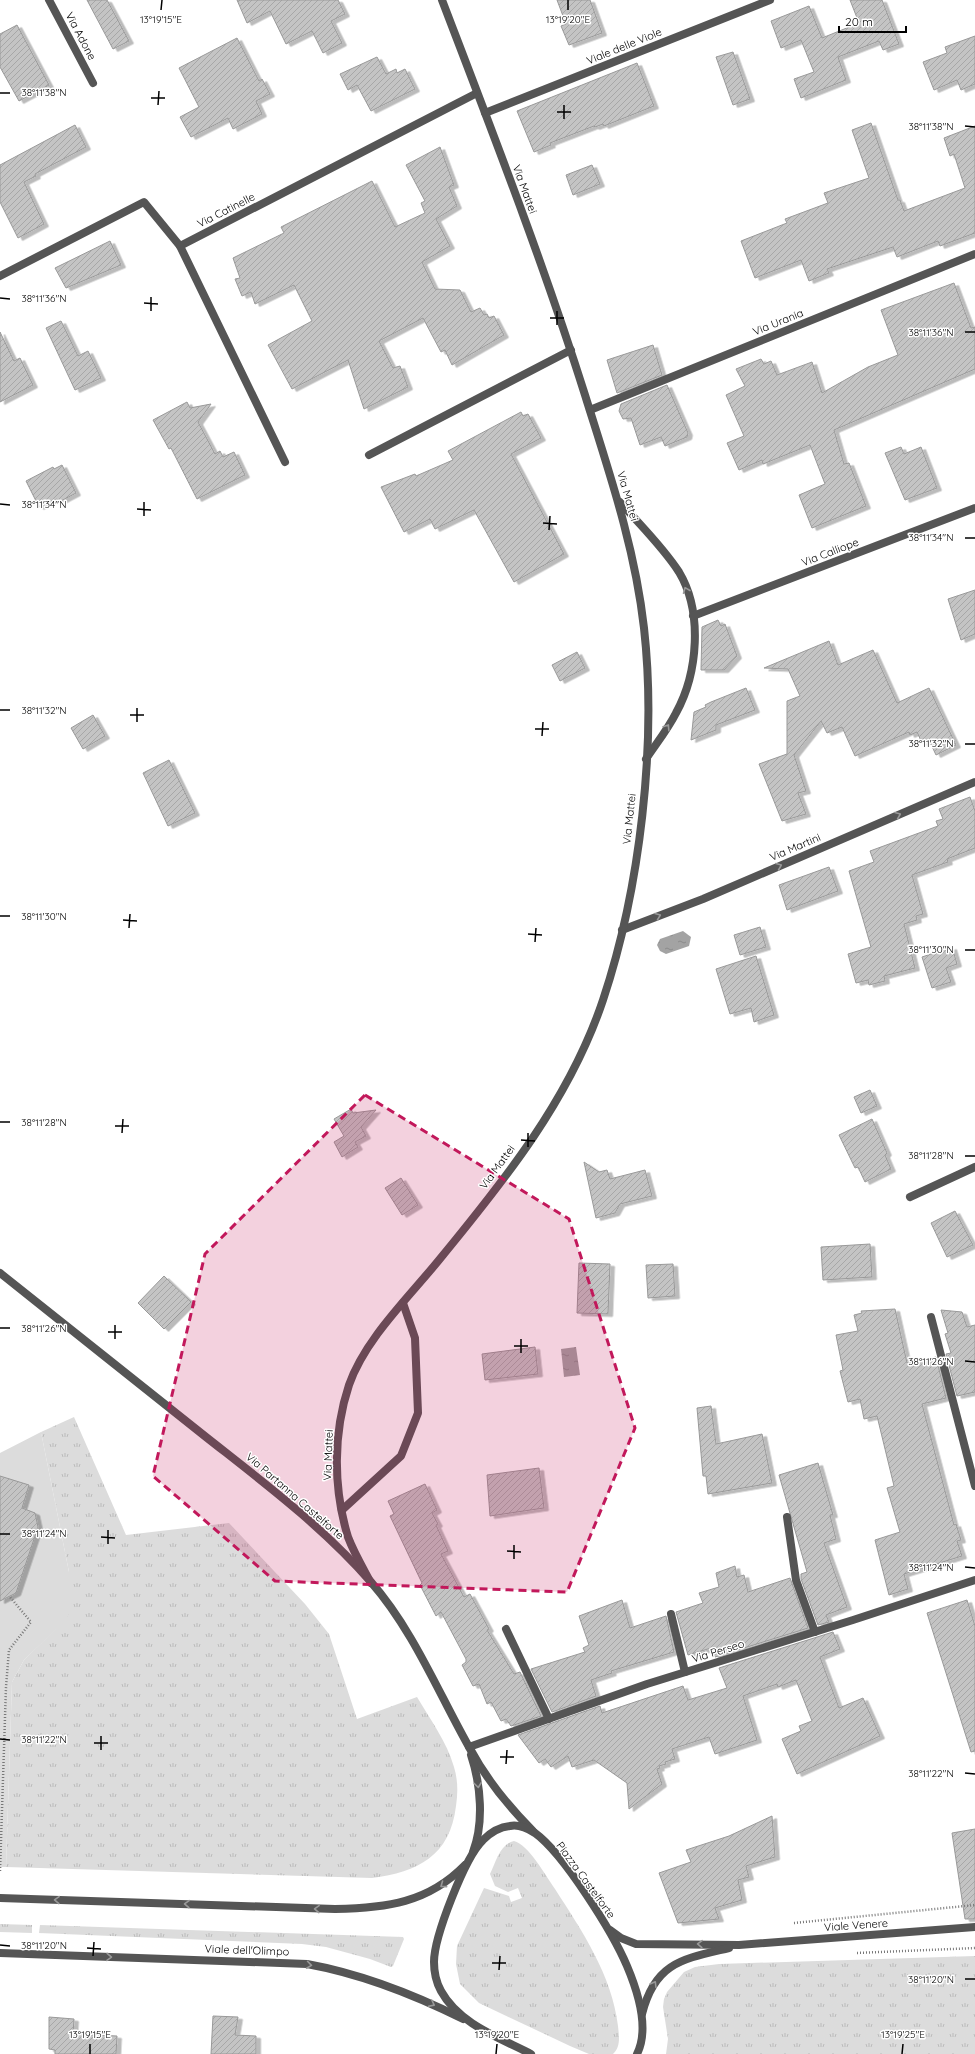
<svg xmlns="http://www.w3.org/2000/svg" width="975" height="2054" font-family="Quicksand,sans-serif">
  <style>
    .grass { fill: url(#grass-tufts) }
    .pitch { fill: #dcdcdc }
    .water { fill: url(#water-ripples) }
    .building { fill: url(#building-hatch); stroke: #999; filter: url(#shadow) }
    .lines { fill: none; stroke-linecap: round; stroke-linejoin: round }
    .path { stroke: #777; stroke-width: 2.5; stroke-dasharray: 1 2; stroke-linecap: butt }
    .minor { stroke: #555; stroke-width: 8 }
    .tertiary { stroke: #555; stroke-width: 8 }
    .oneway { stroke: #999 }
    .marked { fill: #c2185b; fill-opacity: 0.2; stroke: #c2185b; stroke-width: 3; stroke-dasharray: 8 5; stroke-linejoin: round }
    .ticks { fill: none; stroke: #000; stroke-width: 1.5 }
    .labels { text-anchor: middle; stroke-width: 3; stroke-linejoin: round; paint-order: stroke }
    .street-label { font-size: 11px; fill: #000; stroke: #fff }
    .ticks-label { font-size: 10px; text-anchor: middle; fill: #000; stroke: #fff; stroke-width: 3; stroke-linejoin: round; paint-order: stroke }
  </style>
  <defs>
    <pattern id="grass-tufts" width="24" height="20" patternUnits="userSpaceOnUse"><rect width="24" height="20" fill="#dcdcdc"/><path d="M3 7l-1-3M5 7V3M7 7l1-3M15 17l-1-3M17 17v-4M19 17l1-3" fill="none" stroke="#bbb"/></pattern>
    <pattern id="water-ripples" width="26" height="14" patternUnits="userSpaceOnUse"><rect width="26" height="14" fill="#a3a3a3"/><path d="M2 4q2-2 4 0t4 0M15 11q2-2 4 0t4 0" fill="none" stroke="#8b8b8b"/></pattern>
    <pattern id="building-hatch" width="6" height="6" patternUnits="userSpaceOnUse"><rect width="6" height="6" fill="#c4c4c4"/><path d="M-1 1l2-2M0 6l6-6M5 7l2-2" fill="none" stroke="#a7a7a7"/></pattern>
    <filter id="shadow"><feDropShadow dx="4.5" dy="2.5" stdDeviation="0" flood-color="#0004"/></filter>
  </defs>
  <rect width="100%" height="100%" fill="#fff"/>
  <g class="grass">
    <path d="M74 1417 126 1535 229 1523 305 1604 329 1634 357 1719 417 1697C430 1719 447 1742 454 1767 458 1780 458 1793 456 1806 450 1856 418 1872 372 1878L6 1867 12 1682 24 1660 66 1619 69 1572 41 1432Z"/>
    <path d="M514 1841C528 1844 546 1876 555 1889 582 1931 612 1975 618 2026 619 2036 621 2047 613 2054H589L570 2046 479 2003 460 1984 456 1964 457 1946 484 1888 509 1896 511 1902 522 1898 518 1888 508 1892 495 1886 490 1874C496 1862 500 1844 514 1841Z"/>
    <polygon points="0,1924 32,1925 32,1933 0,1932"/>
    <polygon points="40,1925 403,1937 404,1939 393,1966 391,1967 370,1959 326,1947 302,1944 39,1933"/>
    <polygon points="975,1956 975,2054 666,2054 668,2039 663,2007 664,1999 667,1992 684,1972 695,1967 719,1964"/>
  </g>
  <polygon class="pitch" points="41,1432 69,1572 72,1605 67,1619 24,1660 12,1682 6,1867 0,1867 0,1453"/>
  <g class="water">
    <polygon points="683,931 691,937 689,946 666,954 660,951 657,945 660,939"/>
    <polygon points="576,1347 580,1375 564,1377 561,1349"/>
  </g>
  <g class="building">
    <polygon points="87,0 107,0 129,41 113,49"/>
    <polygon points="237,0 338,0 345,14 331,21 342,43 323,53 312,31 286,44 270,11 247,23"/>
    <polygon points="557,0 590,0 602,33 569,45 561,26 566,24"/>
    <polygon points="850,0 882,0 899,44 883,50 879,41 838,57 846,80 801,98 794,79 814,72 801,40 781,48 771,21 809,6 822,38 859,23"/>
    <polygon points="17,25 49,85 19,101 0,67 0,34"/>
    <polygon points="975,36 975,84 961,90 957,80 934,90 923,62 947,53 945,47"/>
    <polygon points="237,38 259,81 262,79 270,94 256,101 262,114 233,129 228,118 191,137 180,117 199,107 179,68"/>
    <polygon points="733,52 750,99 733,105 716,57"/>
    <polygon points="377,57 386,74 396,69 397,73 405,69 415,89 371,111 357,85 348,90 340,74"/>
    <polygon points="637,63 654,106 604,126 603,124 595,127 594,126 550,143 551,145 534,152 517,111"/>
    <polygon points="871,123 898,200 900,200 904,211 965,188 954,154 950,156 944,138 975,126 975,233 940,246 938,241 897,257 893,247 827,269 829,273 809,281 801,260 755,278 741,241 787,223 785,219 828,203 824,193 869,178 852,130"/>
    <polygon points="75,125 86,147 35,174 36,176 24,182 44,224 18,238 0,202 0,165"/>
    <polygon points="440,147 454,185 449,187 457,206 436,219 450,246 422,262 435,289 460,290 471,312 480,308 484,315 487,314 489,318 494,316 504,335 452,365 445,350 441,352 423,318 379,341 393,368 400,366 408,387 364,409 348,360 292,389 268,345 312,321 294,285 255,304 251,292 242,296 235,279 240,278 233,258 284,233 281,227 372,181 395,227 425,213 421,203 425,201 406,165"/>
    <polygon points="592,165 600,184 573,195 566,175"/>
    <polygon points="110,241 121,265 66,288 55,268"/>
    <polygon points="954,283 971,328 975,327 975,369 834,430 844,464 849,463 866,506 812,528 799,495 825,484 810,445 763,464 762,460 739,470 727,443 744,436 726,395 745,386 736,369 761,359 764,364 771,361 777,375 812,362 822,393 868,367 898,355 881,310"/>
    <polygon points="61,321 78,356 88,351 101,378 75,390 46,328"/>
    <polygon points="0,332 14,361 20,358 33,385 0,402"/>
    <polygon points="653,345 662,375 617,393 607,360"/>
    <polygon points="667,385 688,433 687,437 665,446 661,437 640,445 631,418 623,419 619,411 621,404"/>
    <polygon points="187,402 190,408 211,404 198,422 215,454 220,451 223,457 234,452 245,475 197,499 171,448 169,449 153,420"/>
    <polygon points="521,412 523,416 528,414 541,438 511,454 564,554 514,582 474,510 435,529 430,519 404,532 381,487 415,474 416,476 453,460 448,451"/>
    <polygon points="901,447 904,454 921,447 937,488 905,500 885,453"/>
    <polygon points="62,465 76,493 59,502 57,499 39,507 26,481 53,467 54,469"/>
    <polygon points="975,590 975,634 961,640 948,599"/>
    <polygon points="718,620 721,626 725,624 737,656 724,670 701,670 702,627"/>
    <polygon points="829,641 838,665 873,650 897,703 929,688 956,745 936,755 929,740 922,743 917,732 910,735 909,732 855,756 842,727 827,733 821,721 794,755 806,791 798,793 806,814 782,821 759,764 787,754 787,701 800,696 788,669 764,668"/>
    <polygon points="577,652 585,668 560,681 552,665"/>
    <polygon points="746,688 755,710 716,725 716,730 691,740 694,712 706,707 705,705 711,702"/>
    <polygon points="93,715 105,736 83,749 71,728"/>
    <polygon points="169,760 195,813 168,826 143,773"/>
    <polygon points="970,797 975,811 975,848 947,859 948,862 912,875 923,914 916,916 917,920 904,924 915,968 884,976 885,981 869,985 868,980 856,983 848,954 871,947 849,871 874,862 870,851 938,826 936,821 943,819 939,809"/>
    <polygon points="829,867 838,891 787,910 779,885"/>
    <polygon points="760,927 766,947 740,955 734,935"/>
    <polygon points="952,947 957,964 946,968 951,982 932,988 922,957"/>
    <polygon points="756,956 774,1015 754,1022 751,1008 730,1014 716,969"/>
    <polygon points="870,1090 877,1106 861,1113 854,1097"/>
    <polygon points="351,1109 353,1113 376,1110 361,1127 366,1136 355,1142 358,1147 342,1157 334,1142 344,1136 334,1119"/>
    <polygon points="872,1119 887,1153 885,1155 891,1169 865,1182 858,1167 855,1168 839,1135"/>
    <polygon points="584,1162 599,1172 607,1170 610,1179 645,1170 652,1196 620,1204 615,1213 596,1218"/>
    <polygon points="401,1178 418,1205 402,1215 385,1188"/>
    <polygon points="955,1211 973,1245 947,1257 931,1223"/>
    <polygon points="870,1244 872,1277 823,1280 821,1247"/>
    <polygon points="579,1263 610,1264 608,1314 577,1313"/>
    <polygon points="673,1264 675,1296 648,1298 646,1265"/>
    <polygon points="164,1276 191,1302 164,1329 138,1303"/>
    <polygon points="895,1309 907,1363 936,1357 946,1398 922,1404 954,1525 956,1524 961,1540 957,1541 962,1556 904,1574 908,1589 889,1595 875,1540 900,1532 887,1488 894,1486 877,1416 864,1419 860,1399 848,1402 840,1371 843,1370 836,1335 858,1331 854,1315 862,1313 861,1311"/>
    <polygon points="941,1310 962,1312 967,1327 975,1325 975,1392 957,1396 946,1354 951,1353 945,1334 948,1333"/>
    <polygon points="535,1347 538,1374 485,1380 482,1354"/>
    <polygon points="711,1406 716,1444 762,1434 772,1483 708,1494 706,1476 703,1476 697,1408"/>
    <polygon points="818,1463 833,1515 830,1515 836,1539 824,1543 847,1607 826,1615 829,1622 818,1625 801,1579 801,1574 807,1572 779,1475"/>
    <polygon points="539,1468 544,1508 490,1516 487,1475"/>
    <polygon points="0,1476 29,1485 22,1508 35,1513 38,1527 16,1593 0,1601"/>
    <polygon points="425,1484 437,1510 432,1513 438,1524 436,1525 448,1551 441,1554 464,1597 470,1594 489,1629 487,1630 514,1674 520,1672 541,1716 511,1726 506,1719 501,1721 491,1702 487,1704 479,1684 473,1686 462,1665 466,1662 466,1659 441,1612 436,1616 420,1585 422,1583 390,1516 394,1514 388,1501"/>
    <polygon points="735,1566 737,1577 744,1575 748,1592 790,1578 808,1628 715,1657 711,1648 688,1655 676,1612 703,1603 699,1593 719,1587 716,1573"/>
    <polygon points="622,1600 630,1628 666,1616 674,1652 611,1671 612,1673 591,1680 596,1696 552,1712 531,1669 585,1652 583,1648 589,1645 579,1616"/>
    <polygon points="967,1600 975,1626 975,1751 971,1752 927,1613"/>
    <polygon points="833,1632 840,1649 820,1657 839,1708 863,1698 880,1736 797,1774 782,1739 801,1731 799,1726 812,1721 796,1680 778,1687 777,1684 743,1696 757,1740 715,1754 709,1737 672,1749 675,1759 665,1762 666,1764 659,1766 660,1768 657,1769 662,1784 629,1809 627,1783 594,1760 572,1767 568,1756 551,1767 545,1759 539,1763 518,1735 600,1706 602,1713 683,1686 688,1700 727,1688 719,1668"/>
    <polygon points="772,1816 775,1857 746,1866 749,1877 738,1880 742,1900 715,1908 719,1919 678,1923 659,1873 691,1862 686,1850 729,1836"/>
    <polygon points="975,1829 975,1919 965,1919 952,1833"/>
    <polygon points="213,2016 238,2017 235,2035 256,2036 256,2054 211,2054"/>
    <polygon points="49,2017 74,2019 73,2034 117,2036 116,2054 55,2054 55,2050 49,2049"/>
  </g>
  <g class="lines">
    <g class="path">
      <polyline points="0,1871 6,1687 9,1650 31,1622 10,1597"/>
      <polyline points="794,1923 975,1905"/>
      <polyline points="857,1953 975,1948"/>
    </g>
    <g class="minor">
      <polyline points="49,0 93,83"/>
      <polyline points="485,113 770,0"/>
      <polyline points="180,246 285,462"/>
      <polyline points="0,276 144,202 180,246 477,93"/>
      <polyline points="590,410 975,254"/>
      <polyline points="369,455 571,350"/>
      <path d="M620 502C640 525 663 547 679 572 703 612 698 673 676 713 668 729 656 744 646 759"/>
      <polyline points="693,616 975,508"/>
      <polyline points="622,930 703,899 975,782"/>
      <polyline points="910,1197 975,1167"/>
      <path d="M0 1273C69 1328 137 1382 206 1437 263 1482 322 1526 371 1582 413 1630 438 1692 469 1747 485 1777 509 1807 533 1831"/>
      <polyline points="931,1317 975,1486"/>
      <polyline points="342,1510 401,1456 418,1413 415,1338 403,1303"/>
      <polyline points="787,1517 796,1580 815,1632"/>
      <path d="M371 1583C363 1568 354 1553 348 1537 333 1488 333 1433 349 1385 365 1339 409 1297 439 1260 504 1181 570 1099 603 1000 640 889 657 744 644 628 635 547 609 472 585 395 543 262 492 131 442 0"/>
      <polyline points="671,1614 685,1672"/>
      <polyline points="506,1629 549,1719"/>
      <polyline points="469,1747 647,1684 853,1620 975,1580"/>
      <path d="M471 1755C481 1785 484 1823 473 1852"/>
    </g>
    <g class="tertiary">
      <path d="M0 1898 335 1909C386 1908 428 1903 465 1865"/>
      <polyline points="610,1930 621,1938 636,1944 739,1945 975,1927"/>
      <path d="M0 1953 307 1964C362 1974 413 1994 463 2019"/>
      <path d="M642 2014C655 1962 683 1959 729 1948"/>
      <path d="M531 2054C500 2038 459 2024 441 1991 436 1982 434 1972 434 1962 434 1937 465 1857 483 1840 490 1833 500 1827 510 1826 519 1824 527 1828 535 1833 564 1854 613 1933 627 1966 638 1992 650 2028 637 2054"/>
    </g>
  </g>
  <defs><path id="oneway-chevron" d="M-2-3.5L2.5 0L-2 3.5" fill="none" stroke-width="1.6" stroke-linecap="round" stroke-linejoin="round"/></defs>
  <g class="oneway">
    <use href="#oneway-chevron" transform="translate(686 590) rotate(-112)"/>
    <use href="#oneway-chevron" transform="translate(667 727) rotate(-57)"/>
    <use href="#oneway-chevron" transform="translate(898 815) rotate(-23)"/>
    <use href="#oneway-chevron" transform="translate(779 866) rotate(-23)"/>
    <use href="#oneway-chevron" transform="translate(658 916) rotate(-21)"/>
    <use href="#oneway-chevron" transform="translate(478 1785) rotate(83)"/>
    <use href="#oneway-chevron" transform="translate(443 1885) rotate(144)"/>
    <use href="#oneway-chevron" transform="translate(57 1900) rotate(-178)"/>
    <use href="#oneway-chevron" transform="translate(187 1904) rotate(-178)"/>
    <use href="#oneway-chevron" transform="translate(317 1909) rotate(-178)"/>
    <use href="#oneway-chevron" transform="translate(700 1944) rotate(-178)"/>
    <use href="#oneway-chevron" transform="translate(109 1957) rotate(2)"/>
    <use href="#oneway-chevron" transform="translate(309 1965) rotate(8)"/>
    <use href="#oneway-chevron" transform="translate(654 1984) rotate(-59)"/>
    <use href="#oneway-chevron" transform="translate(432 2004) rotate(27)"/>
  </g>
  <path class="marked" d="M365 1095 569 1219 635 1428 567 1592 275 1581 153 1476 205 1254Z"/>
  <path class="ticks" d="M161 10 162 0M568 10V0M0 93H10M151 98H165M158 105 159 91M557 112H571M564 119V105M965 126 975 127M0 298 10 299M144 303 158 304M151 311V297M550 318H564M557 325V311M965 332H975M0 504 10 505M137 509 151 510M144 516V502M543 523 557 524M549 530 550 516M965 538H975M0 710H10M130 715H144M137 722V708M535 729H549M542 736 543 722M965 744H975M0 916H10M123 920 137 921M129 928 130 914M528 934 542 935M535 942 536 928M965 950H975M0 1122H10M115 1126H129M122 1133 123 1119M521 1140 535 1141M528 1147V1133M965 1156H975M0 1328H10M108 1332H122M115 1339V1325M514 1346H528M521 1353V1339M965 1361 975 1362M0 1534H10M101 1537 115 1538M108 1544V1530M507 1551 521 1552M514 1559V1545M965 1567 975 1568M0 1739 10 1740M94 1743H108M101 1750V1736M500 1757H514M506 1764 507 1750M965 1773 975 1774M0 1945 10 1946M87 1948 101 1949M93 1956 94 1942M492 1963H506M499 1970 500 1956M965 1979H975M90 2054V2044M496 2054 497 2044M902 2054 903 2044"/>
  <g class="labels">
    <g class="street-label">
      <text transform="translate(81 36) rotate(62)" y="4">Via Adone</text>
      <text transform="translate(624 46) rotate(-22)" y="4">Viale delle Viole</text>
      <text transform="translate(525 189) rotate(70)" y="4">Via Mattei</text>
      <text transform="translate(226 210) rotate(-27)" y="4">Via Catinelle</text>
      <text transform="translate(778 322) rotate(-22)" y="4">Via Urania</text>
      <text transform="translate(628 496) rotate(74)" y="4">Via Mattei</text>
      <text transform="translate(830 552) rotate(-21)" y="4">Via Calliope</text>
      <text transform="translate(629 819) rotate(-84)" y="4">Via Mattei</text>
      <text transform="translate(795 847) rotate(-23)" y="4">Via Martini</text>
      <text transform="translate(497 1167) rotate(-54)" y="4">Via Mattei</text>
      <text transform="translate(328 1455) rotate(-88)" y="4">Via Mattei</text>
      <text transform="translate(295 1496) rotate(41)" y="4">Via Partanna Castelforte</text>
      <text transform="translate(718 1651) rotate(-17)" y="4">Via Perseo</text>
      <text transform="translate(586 1880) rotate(54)" y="4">Piazza Castelforte</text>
      <text transform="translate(856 1925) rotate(-4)" y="4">Viale Venere</text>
      <text transform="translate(247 1950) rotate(2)" y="4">Viale dell'Olimpo</text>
    </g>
  </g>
  <g class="ticks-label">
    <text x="161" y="23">13°19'15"E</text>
    <text x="568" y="23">13°19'20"E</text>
    <text x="44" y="96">38°11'38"N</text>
    <text x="931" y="130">38°11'38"N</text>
    <text x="44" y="302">38°11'36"N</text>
    <text x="931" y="336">38°11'36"N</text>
    <text x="44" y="508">38°11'34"N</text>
    <text x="931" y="541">38°11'34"N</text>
    <text x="44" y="714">38°11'32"N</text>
    <text x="931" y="747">38°11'32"N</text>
    <text x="44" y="920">38°11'30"N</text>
    <text x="931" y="953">38°11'30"N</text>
    <text x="44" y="1126">38°11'28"N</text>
    <text x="931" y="1159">38°11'28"N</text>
    <text x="44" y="1332">38°11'26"N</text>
    <text x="931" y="1365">38°11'26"N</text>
    <text x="44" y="1537">38°11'24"N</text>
    <text x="931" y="1571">38°11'24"N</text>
    <text x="44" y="1743">38°11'22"N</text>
    <text x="931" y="1777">38°11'22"N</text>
    <text x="44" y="1949">38°11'20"N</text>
    <text x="931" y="1983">38°11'20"N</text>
    <text x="90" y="2038">13°19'15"E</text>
    <text x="497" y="2038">13°19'20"E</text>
    <text x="903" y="2038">13°19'25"E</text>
  </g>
  <path d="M839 26v6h67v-6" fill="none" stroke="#000000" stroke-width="2"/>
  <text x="845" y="26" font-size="12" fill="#000000" stroke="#ffffff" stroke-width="3" paint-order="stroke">20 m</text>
</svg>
